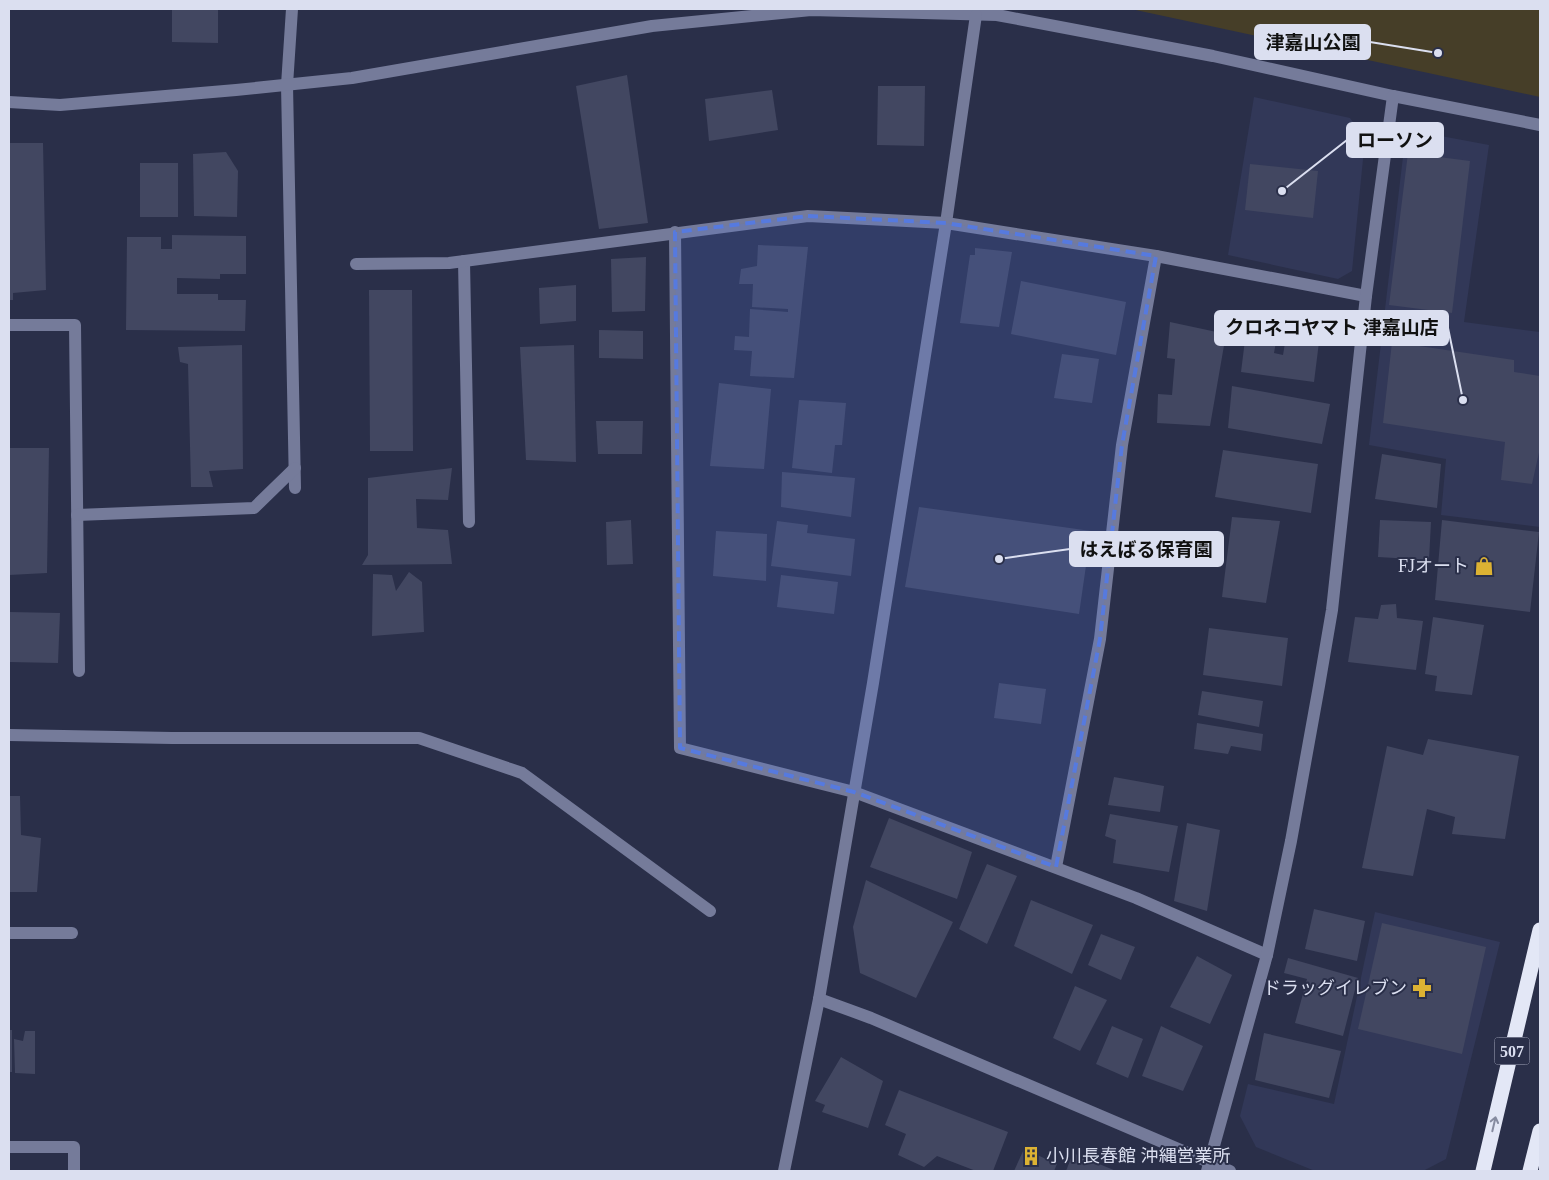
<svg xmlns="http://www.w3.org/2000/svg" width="1549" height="1180" font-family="'Times New Roman','Noto Sans JP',serif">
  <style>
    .built { fill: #323858 }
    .green { fill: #463e28 }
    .building { fill: #424761 }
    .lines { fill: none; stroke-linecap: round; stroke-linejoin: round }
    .minor { stroke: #757b9a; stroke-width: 12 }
    .highway { stroke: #e3e7f6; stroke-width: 15 }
    .oneway { stroke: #868ba0 }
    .marked { fill: #567adf; fill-opacity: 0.2; stroke: #567adf; stroke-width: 4; stroke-dasharray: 10 6; stroke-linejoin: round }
    .labels { text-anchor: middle; stroke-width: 4; stroke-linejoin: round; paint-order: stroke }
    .shield { fill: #2a2f49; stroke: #a6aabe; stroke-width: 1 }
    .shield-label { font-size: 16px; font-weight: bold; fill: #dbdff0 }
    .poi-label { font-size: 18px; fill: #dbdff0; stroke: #2a2f49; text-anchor: end }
    .leader { fill: none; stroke: #dbdff0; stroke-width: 2 }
    .callout-dot { fill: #dbdff0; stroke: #2a2f49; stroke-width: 2 }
    .callout { fill: #dbdff0; stroke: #dbdff0; stroke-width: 2 }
    .callout-label { font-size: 19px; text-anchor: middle; font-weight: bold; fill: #111 }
  </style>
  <rect width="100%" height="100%" fill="#2a2f49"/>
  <g class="built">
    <polygon points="1254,97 1350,118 1365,139 1352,271 1338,279 1228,255"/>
    <polygon points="1425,133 1489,145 1464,322 1540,332 1540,527 1441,515 1446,459 1369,445 1404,148"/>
    <polygon points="1375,912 1500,942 1446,1159 1423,1171 1315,1171 1256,1147 1240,1116 1248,1084 1334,1104"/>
  </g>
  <polygon class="green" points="1131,9 1540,9 1540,97"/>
  <g class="building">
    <polygon points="172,9 218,9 218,43 172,42"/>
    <polygon points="627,75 648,223 599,229 576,86"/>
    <polygon points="878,86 925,86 924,146 877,145"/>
    <polygon points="772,90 778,130 709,141 705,99"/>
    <polygon points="9,143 43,143 46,290 13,293 13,300 9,300"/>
    <polygon points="226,152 238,171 237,217 194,216 193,154"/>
    <polygon points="1408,153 1470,161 1452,313 1389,305"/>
    <rect x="140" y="163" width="38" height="54"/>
    <polygon points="1250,164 1318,171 1313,218 1245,210"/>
    <polygon points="172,235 246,236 246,274 220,274 220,279 177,278 177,294 218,294 218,300 246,300 245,331 126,330 127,237 161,237 161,249 172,249"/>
    <polygon points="758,245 808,247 794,378 750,376 752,351 734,350 735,336 749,337 750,309 788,312 788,309 752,307 753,284 739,284 741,269 757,266"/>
    <polygon points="975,248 1012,252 999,327 960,323 970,255 975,255"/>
    <polygon points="646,257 645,311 612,312 611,259"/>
    <polygon points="1021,281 1126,302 1116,355 1011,334"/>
    <polygon points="576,285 576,321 540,324 539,288"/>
    <polygon points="369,290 412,290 413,451 370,451"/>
    <polygon points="1170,322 1226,334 1210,426 1157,423 1158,394 1172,395 1175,359 1167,358"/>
    <polygon points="599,330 643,331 643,359 599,358"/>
    <polygon points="1246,332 1277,336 1274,353 1283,355 1286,337 1319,342 1314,382 1241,372"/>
    <polygon points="1392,342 1514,360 1514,372 1540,376 1540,448 1532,484 1501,480 1505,442 1383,423"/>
    <polygon points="242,345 243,469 209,471 213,487 191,487 188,364 180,362 178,347"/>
    <polygon points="574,345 576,462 526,460 520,347"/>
    <polygon points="1062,354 1099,359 1092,403 1054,398"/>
    <polygon points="719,383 771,389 764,469 710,466"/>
    <polygon points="1232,386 1330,404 1322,444 1228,428"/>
    <polygon points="799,400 846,403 842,445 835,445 832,473 792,468"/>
    <polygon points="596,421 643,421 642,454 598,454"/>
    <polygon points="9,448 49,448 47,573 9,575"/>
    <polygon points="1223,450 1318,464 1311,513 1215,497"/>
    <polygon points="1382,454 1441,464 1437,508 1375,499"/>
    <polygon points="452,468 448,500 416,499 417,528 448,530 452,564 362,565 368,555 368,478"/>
    <polygon points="782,472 855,478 851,517 781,507"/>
    <polygon points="919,507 1091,531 1079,614 905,587"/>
    <polygon points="1232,517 1280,521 1266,603 1222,597"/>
    <polygon points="631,520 633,564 607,565 606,522"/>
    <polygon points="1380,520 1431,522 1429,560 1378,557"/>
    <polygon points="1442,520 1539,532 1530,612 1435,600"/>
    <polygon points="777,521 808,525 807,533 855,539 851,576 771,566"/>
    <polygon points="716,531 767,534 766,581 713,576"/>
    <polygon points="409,572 422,582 424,632 372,636 373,574 392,575 396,591"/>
    <polygon points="781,575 838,582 834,614 777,607"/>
    <polygon points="1396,604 1397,618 1423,621 1416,670 1348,662 1355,617 1378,619 1381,605"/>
    <polygon points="9,612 60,613 58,663 9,662"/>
    <polygon points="1433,617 1484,625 1472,695 1435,691 1437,676 1425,674"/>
    <polygon points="1209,628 1288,638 1282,686 1203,675"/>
    <polygon points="999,683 1046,689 1041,724 994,718"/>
    <polygon points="1202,691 1263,701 1259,727 1198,715"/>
    <polygon points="1197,723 1263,734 1261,751 1231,746 1228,754 1194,749"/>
    <polygon points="1428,739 1519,756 1505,839 1452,834 1455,817 1427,809 1413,876 1362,868 1387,746 1423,755"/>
    <polygon points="1114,777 1164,786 1160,812 1108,805"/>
    <polygon points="9,796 20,796 21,835 41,838 37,892 9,892"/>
    <polygon points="1110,814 1178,826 1169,872 1113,863 1116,840 1105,836"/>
    <polygon points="889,818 972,852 957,899 870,867"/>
    <polygon points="1187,823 1220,830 1207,911 1174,901"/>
    <polygon points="987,864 1017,876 987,944 959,929"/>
    <polygon points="866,880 953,922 916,998 860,973 853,927"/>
    <polygon points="1031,900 1093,925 1072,974 1014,946"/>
    <polygon points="1314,909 1365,921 1357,961 1305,949"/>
    <polygon points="1382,923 1486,947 1462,1054 1358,1029"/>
    <polygon points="1101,934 1135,947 1121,980 1088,965"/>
    <polygon points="1197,956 1232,975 1210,1024 1170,1007"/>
    <polygon points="1288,958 1358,978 1343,1036 1295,1023 1307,979 1284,973"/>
    <polygon points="1075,986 1107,1000 1080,1051 1053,1038"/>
    <polygon points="1112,1026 1143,1039 1128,1078 1096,1064"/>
    <polygon points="1161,1026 1203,1046 1183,1091 1142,1076"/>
    <rect x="9" y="1030" width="3" height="42"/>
    <polygon points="25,1031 35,1031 35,1074 15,1073 14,1039 23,1041"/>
    <polygon points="1264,1033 1341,1051 1329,1098 1255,1080"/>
    <polygon points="841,1057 883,1081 868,1128 822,1112 825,1105 815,1101"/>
    <polygon points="899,1090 1008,1132 993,1171 976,1171 937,1156 924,1167 898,1155 906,1134 885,1125"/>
    <polygon points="1024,1149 1057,1164 1054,1171 1014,1171"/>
    <polygon points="1073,1153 1116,1171 1066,1171"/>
  </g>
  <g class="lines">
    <g class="minor">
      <polyline points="292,9 287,85 295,488"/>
      <polyline points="9,102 60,105 236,90 352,78 652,26 811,10 997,15 1213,56 1393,96 1540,125"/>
      <polyline points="675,232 680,748 854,792 1136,898 1267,955"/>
      <polyline points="464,261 469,522"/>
      <polyline points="356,264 449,263 808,216 946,223 976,15"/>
      <polyline points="9,325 75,325 79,671"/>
      <polyline points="77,515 254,508 295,468"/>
      <polyline points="9,735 172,738 419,738 522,773 710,911"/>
      <polyline points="1056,867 1100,639 1122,445 1156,256"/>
      <polyline points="9,933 72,933"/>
      <polyline points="819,999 871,1018 1230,1171"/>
      <polyline points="9,1147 74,1147 74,1171"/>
      <polyline points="784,1171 819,999 873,683 946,223 1156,256 1366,296"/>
      <polyline points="1207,1171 1267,955 1291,841 1319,686 1332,610 1366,296 1393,96"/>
    </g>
    <g class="highway">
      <polyline points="1483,1171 1540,930"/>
      <polyline points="1530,1171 1540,1131"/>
    </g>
  </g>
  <defs><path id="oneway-shaft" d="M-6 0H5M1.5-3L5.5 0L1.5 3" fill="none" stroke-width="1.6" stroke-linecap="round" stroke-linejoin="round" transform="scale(1.25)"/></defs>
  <use class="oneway" href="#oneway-shaft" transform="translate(1494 1124) rotate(-77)"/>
  <path class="marked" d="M808 216 946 223 1156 256 1122 445 1100 639 1056 867 854 792 680 748 675 232Z"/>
  <defs>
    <g id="shop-bare" transform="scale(1.5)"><path d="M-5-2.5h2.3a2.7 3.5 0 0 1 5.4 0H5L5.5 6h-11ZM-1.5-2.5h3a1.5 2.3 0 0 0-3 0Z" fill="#dcb233" stroke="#2a2f49" stroke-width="2.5" paint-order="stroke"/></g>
    <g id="pharmacy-bare" transform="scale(1.5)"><path d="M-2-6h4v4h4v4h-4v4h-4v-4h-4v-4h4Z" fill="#dcb233" stroke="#2a2f49" stroke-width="2.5" paint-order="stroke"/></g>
    <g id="building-bare" transform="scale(1.5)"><path d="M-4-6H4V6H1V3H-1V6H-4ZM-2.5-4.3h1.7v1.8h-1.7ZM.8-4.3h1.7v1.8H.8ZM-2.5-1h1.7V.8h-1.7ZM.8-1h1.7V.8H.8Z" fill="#dcb233" stroke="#2a2f49" stroke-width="2.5" paint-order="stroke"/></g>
  </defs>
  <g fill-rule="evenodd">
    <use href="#shop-bare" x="1484" y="566"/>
    <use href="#pharmacy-bare" x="1422" y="988"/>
    <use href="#building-bare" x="1031" y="1156"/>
  </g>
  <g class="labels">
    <rect class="shield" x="1494.5" y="1037.5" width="35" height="27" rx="4"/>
    <g class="shield-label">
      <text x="1512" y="1057">507</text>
    </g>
    <g class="poi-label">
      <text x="1469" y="572">FJオート</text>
      <text x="1407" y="994">ドラッグイレブン</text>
      <text x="1046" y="1162" text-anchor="start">小川長春館 沖縄営業所</text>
    </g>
  </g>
  <path class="leader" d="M1438 53L1370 42M1282 191L1347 140M1463 400L1448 328M999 559L1070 549"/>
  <g class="callout-dot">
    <circle cx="1438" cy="53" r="5"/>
    <circle cx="1282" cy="191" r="5"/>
    <circle cx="1463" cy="400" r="5"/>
    <circle cx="999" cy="559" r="5"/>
  </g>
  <g class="callout">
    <rect x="1255" y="25" width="115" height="34" rx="5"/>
    <rect x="1347" y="123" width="96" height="34" rx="5"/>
    <rect x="1215" y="311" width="233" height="34" rx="5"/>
    <rect x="1070" y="532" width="153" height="34" rx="5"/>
  </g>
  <g class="callout-label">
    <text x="1313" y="49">津嘉山公園</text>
    <text x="1395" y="147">ローソン</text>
    <text x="1332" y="334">クロネコヤマト 津嘉山店</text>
    <text x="1146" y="556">はえばる保育園</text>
  </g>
  <rect width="1549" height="1180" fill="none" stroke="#dbdff0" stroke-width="20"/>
</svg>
